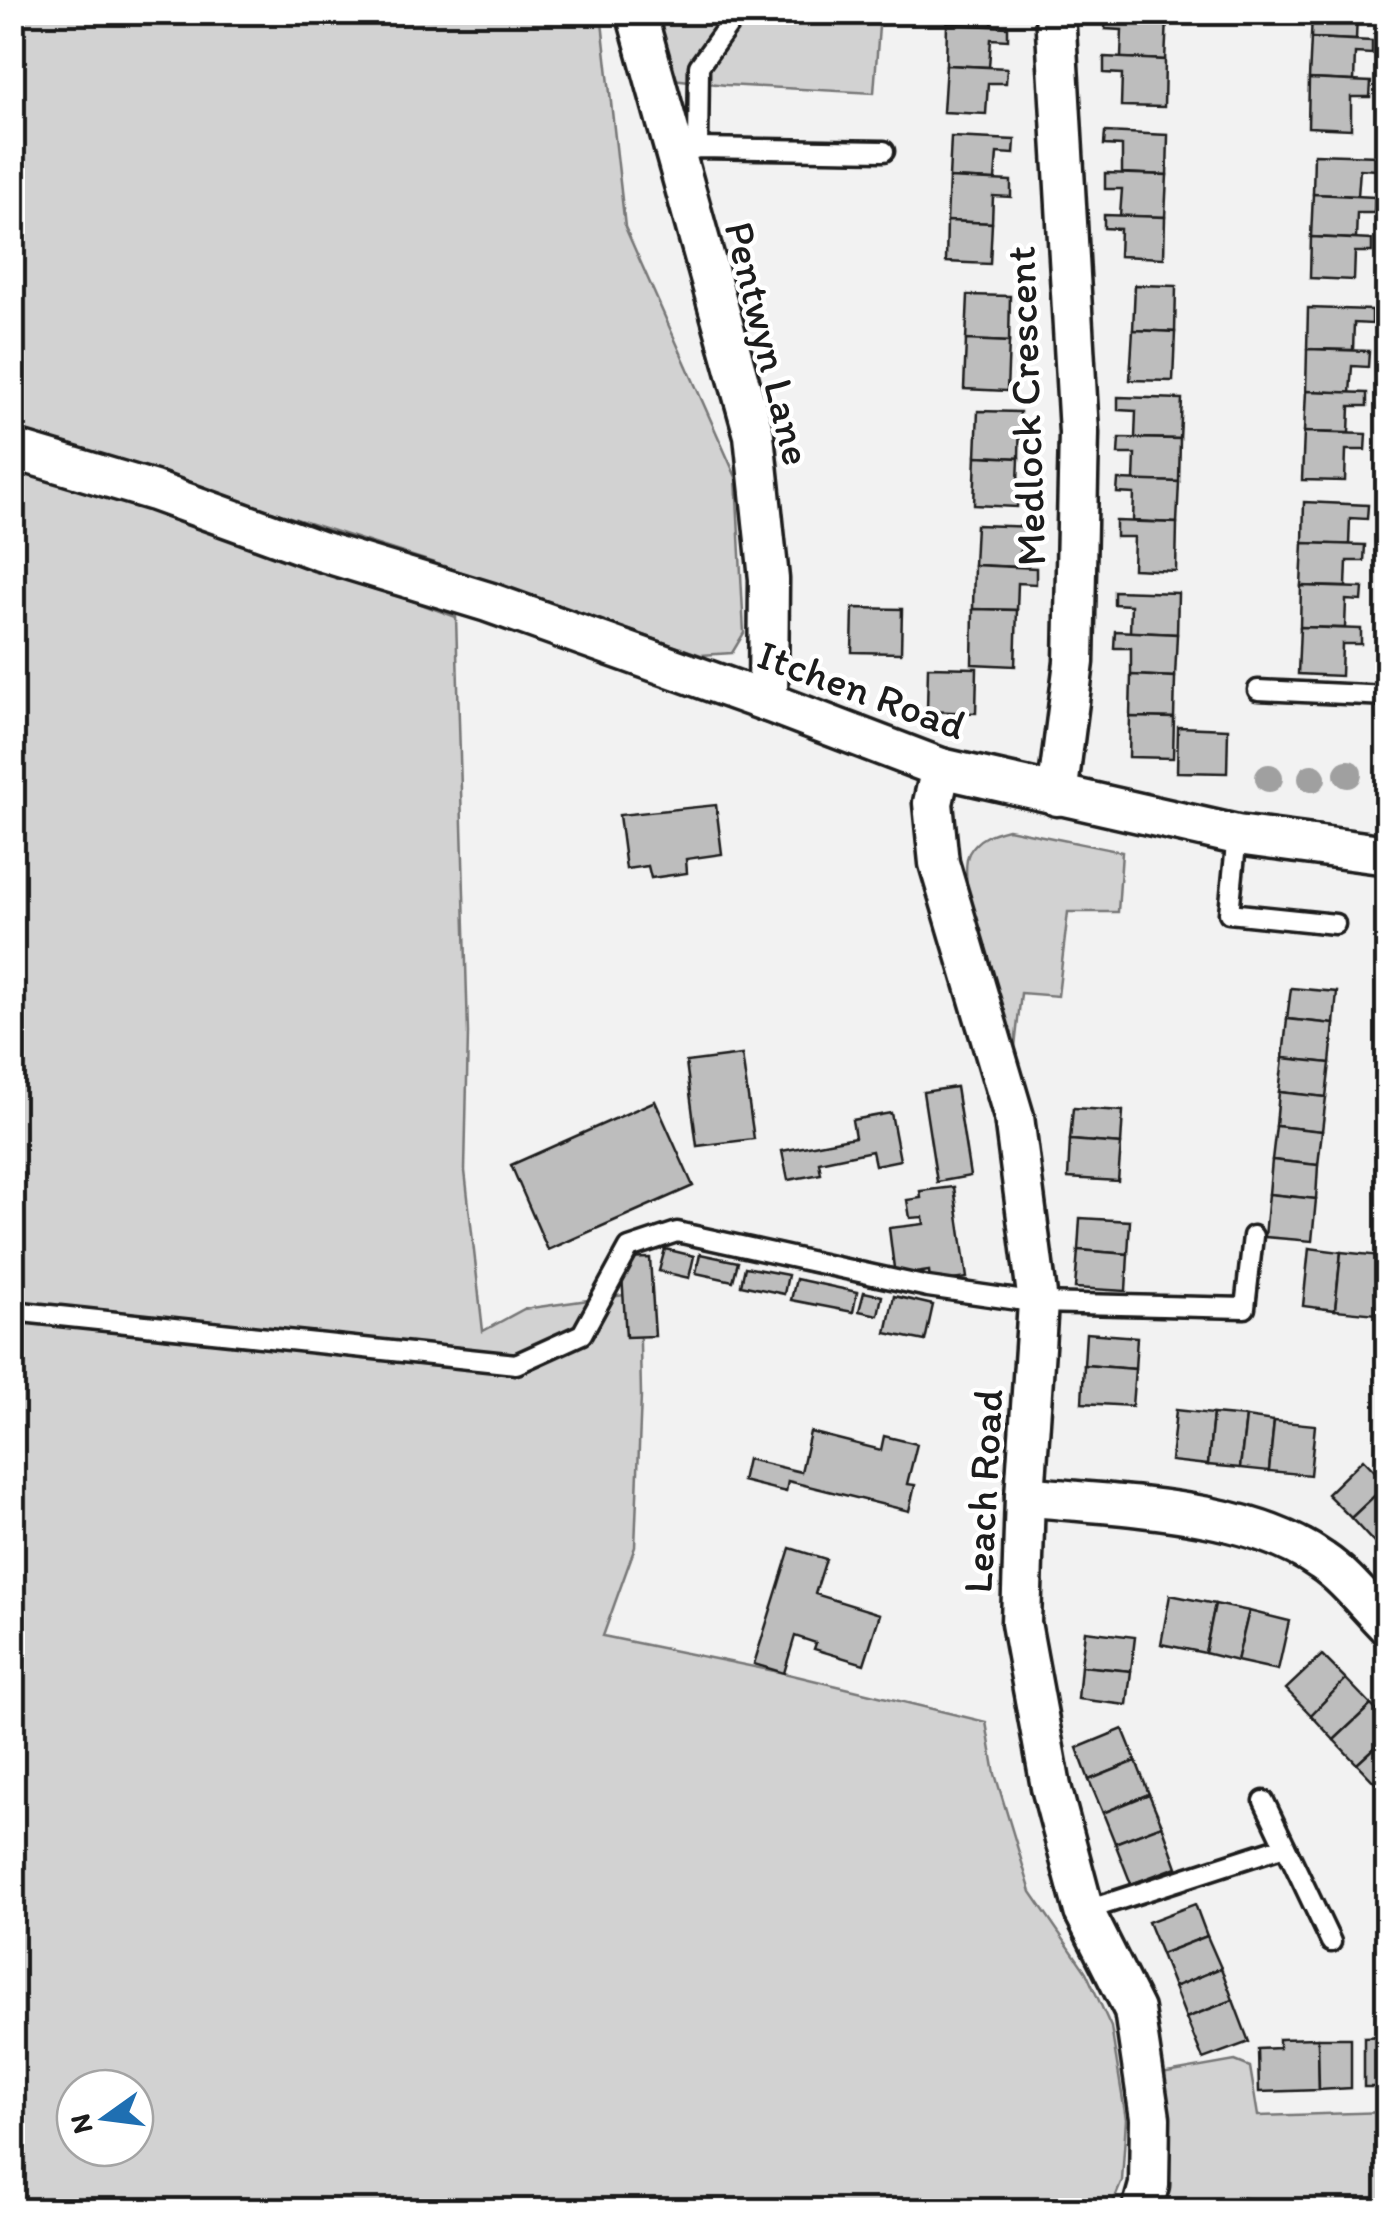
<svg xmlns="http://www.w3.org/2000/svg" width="1400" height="2223" font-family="Itim,sans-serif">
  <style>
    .green { fill: #d2d2d2; stroke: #777; stroke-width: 2.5; fill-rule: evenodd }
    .building { fill: #bdbdbd; stroke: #1c1c1c; stroke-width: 2.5 }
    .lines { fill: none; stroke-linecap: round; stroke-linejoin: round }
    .service-casing { stroke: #1c1c1c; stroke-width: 25 }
    .minor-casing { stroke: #1c1c1c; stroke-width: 45 }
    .service { stroke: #fff; stroke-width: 18 }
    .minor { stroke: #fff; stroke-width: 38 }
    .tree { fill: #a0a0a0 }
    .labels { text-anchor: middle; stroke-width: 9; stroke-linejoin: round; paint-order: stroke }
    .street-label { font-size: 42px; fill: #1c1c1c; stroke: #fff }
  </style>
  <rect width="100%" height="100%" fill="#f2f2f2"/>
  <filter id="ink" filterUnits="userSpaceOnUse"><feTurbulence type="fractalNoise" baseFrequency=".01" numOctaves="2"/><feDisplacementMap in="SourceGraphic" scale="20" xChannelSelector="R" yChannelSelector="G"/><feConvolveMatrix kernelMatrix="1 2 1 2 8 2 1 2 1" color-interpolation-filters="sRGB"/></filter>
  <g filter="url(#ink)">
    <g class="green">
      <polygon points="13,13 601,13 625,227 736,477 744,633 732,653 701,655 450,568 13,429"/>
      <polygon points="636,13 880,13 874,93 726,85 654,77"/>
      <path d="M12 465 147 503 456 617 468 1033 465 1171 483 1331 524 1309 639 1293 641 1396 635 1547 603 1636 784 1673 986 1722 995 1774 1031 1892 1086 1972 1111 2027 1126 2119 1122 2181 1110 2210H13L15 1286 12 1285ZM75 2088H135V2148H75Z"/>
      <path d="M1008 829 1122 852 1118 912H1068L1058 996 1021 993 1013 1065C1002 1026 954 883 969 853 978 837 992 833 1008 829Z"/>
      <polygon points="1235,2061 1250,2067 1258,2116 1387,2112 1387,2210 1336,2210 1237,2197 1234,2210 1161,2210 1164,2187 1161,2074"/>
    </g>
    <g class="building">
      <polygon points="948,12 993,12 992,26 947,24"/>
      <polygon points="1312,12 1374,12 1357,14 1356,40 1311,38"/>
      <polygon points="1106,16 1167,19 1165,60 1121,58 1122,30 1105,29"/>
      <polygon points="947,24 1008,27 1008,40 991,39 989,67 946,65"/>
      <polygon points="1311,38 1372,41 1372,54 1355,53 1354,81 1309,79"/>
      <polygon points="1104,57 1165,60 1164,107 1121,106 1122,74 1104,73"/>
      <polygon points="946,65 1007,68 1006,83 988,83 986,114 943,112"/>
      <polygon points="1309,79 1371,82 1370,97 1351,97 1351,129 1308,127"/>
      <polygon points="1105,132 1168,135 1167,175 1122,173 1122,146 1104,145"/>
      <polygon points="951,137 1015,140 1014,154 997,153 995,180 949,178"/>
      <polygon points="1314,154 1378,156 1377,170 1360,169 1358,196 1313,194"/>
      <polygon points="1105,173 1167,175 1165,217 1120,216 1122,189 1105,189"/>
      <polygon points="949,178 1011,181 1011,197 993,196 992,223 947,221"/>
      <polygon points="1313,194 1375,197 1374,213 1357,213 1356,239 1311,237"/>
      <polygon points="1104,215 1165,217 1164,258 1119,256 1120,229 1104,228"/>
      <polygon points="947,221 992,223 990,264 946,262"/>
      <polygon points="1311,237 1372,240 1372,252 1355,252 1354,280 1310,278"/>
      <polygon points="1135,285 1176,286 1175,332 1133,330"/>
      <polygon points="968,295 1010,296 1009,342 966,340"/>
      <polygon points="1308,308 1372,310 1372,324 1354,323 1353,350 1307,349"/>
      <polygon points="1133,330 1175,332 1173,381 1130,380"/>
      <polygon points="966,340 1009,342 1007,391 964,389"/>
      <polygon points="1307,349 1369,351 1368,367 1352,366 1350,393 1306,391"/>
      <polygon points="1306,391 1367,393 1367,406 1350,406 1349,433 1304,432"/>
      <polygon points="1118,397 1182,399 1180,439 1135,438 1136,411 1118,410"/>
      <polygon points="978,411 1020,412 1019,458 976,456"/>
      <polygon points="1304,432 1366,434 1365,450 1346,450 1345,481 1302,480"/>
      <polygon points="1119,438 1180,439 1179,482 1134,481 1135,454 1118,454"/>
      <polygon points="976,456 1019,458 1017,507 974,505"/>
      <polygon points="1118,480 1179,482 1177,523 1133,521 1134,494 1117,493"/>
      <polygon points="1304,502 1368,505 1367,519 1350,518 1349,545 1303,543"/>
      <polygon points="1116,521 1177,523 1176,571 1133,569 1134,537 1116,537"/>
      <polygon points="976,525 1040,527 1039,540 1021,540 1020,567 974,565"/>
      <polygon points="1303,543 1365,545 1364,561 1347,561 1346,587 1301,586"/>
      <polygon points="974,565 1036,568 1036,584 1018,583 1017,610 973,609"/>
      <polygon points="1301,586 1363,588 1362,601 1346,600 1345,628 1300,627"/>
      <polygon points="1114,591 1178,593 1177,634 1130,632 1131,605 1114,604"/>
      <polygon points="853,608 902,609 901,653 852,652"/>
      <polygon points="973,609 1017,610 1015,666 972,664"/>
      <polygon points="1300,627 1361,629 1361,644 1342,644 1341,676 1298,674"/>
      <polygon points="1115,631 1177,634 1175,677 1131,675 1131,648 1114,648"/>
      <polygon points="928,667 977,668 976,713 927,711"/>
      <polygon points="1131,675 1175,677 1174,718 1130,717"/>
      <polygon points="1130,717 1174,718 1173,758 1129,757"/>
      <polygon points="1178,727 1228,729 1227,773 1177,772"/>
      <polygon points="716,805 722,854 686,859 687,873 651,878 648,866 626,869 619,815"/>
      <polygon points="1291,988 1337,992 1334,1024 1287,1019"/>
      <polygon points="1287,1019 1334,1024 1330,1063 1283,1058"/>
      <polygon points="742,1055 754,1139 697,1146 686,1062"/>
      <polygon points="1283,1058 1330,1063 1326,1097 1279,1092"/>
      <polygon points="956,1087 970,1176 937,1182 923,1092"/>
      <polygon points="1279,1092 1326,1097 1322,1131 1276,1126"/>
      <polygon points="655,1101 693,1186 548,1250 511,1165"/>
      <polygon points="1073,1108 1123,1111 1121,1144 1070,1140"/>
      <polygon points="891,1113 900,1160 875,1165 872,1151 819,1162 821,1174 788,1180 782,1151 855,1137 852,1120"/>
      <polygon points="1276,1126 1322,1131 1318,1165 1272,1160"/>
      <polygon points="1070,1140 1121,1144 1118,1181 1068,1178"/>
      <polygon points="1272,1160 1318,1165 1316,1199 1269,1194"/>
      <polygon points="954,1187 967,1278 930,1283 929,1271 895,1276 889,1228 924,1224 923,1217 910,1218 907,1200 921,1198 920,1191"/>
      <polygon points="1269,1194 1316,1199 1312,1241 1265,1237"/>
      <polygon points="1080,1218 1130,1221 1128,1254 1078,1250"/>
      <polygon points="1309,1248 1341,1252 1335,1310 1303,1306"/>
      <polygon points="665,1249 694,1256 689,1278 659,1271"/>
      <polygon points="1078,1250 1128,1254 1126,1291 1075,1288"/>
      <polygon points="1341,1252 1382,1256 1377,1314 1335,1310"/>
      <polygon points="700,1254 738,1262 733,1281 696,1273"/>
      <polygon points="650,1258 655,1336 626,1337 621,1259"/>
      <polygon points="745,1267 788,1275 784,1294 741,1285"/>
      <polygon points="796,1279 857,1292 853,1312 791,1300"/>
      <polygon points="864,1292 882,1296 878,1315 859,1311"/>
      <polygon points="894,1296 933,1305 925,1341 886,1333"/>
      <polygon points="1086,1333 1137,1337 1135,1369 1084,1365"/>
      <polygon points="1084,1365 1135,1369 1132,1406 1082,1403"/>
      <polygon points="1176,1410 1213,1414 1208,1465 1171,1461"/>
      <polygon points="1213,1414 1246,1417 1240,1468 1208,1465"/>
      <polygon points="1246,1417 1274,1421 1269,1471 1240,1468"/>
      <polygon points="1274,1421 1315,1425 1310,1475 1269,1471"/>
      <polygon points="810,1432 881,1450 884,1436 917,1444 907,1484 915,1485 909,1511 788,1481 786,1492 742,1481 747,1459 801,1472"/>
      <polygon points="1363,1459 1387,1484 1351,1518 1327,1494"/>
      <polygon points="1387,1484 1388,1530 1374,1543 1351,1518"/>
      <polygon points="790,1548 826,1559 815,1594 880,1614 864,1664 814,1649 816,1643 795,1636 784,1673 754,1664"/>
      <polygon points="1170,1595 1215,1604 1205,1653 1161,1644"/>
      <polygon points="1215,1604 1249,1611 1237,1661 1205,1653"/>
      <polygon points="1249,1611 1289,1621 1278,1670 1237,1661"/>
      <polygon points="1085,1631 1135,1637 1131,1671 1081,1666"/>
      <polygon points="1322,1655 1346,1679 1311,1715 1286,1689"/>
      <polygon points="1081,1666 1131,1671 1127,1705 1078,1699"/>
      <polygon points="1346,1679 1371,1705 1334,1740 1311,1715"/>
      <polygon points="1371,1705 1388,1722 1388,1736 1357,1764 1334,1740"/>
      <polygon points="1123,1729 1136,1761 1089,1780 1077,1748"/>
      <polygon points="1388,1736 1388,1775 1377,1785 1357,1764"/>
      <polygon points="1136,1761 1149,1794 1103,1813 1089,1780"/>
      <polygon points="1149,1794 1162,1825 1115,1843 1103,1813"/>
      <polygon points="1162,1825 1177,1867 1131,1884 1115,1843"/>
      <polygon points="1195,1904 1207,1936 1161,1954 1148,1922"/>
      <polygon points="1207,1936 1221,1968 1174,1987 1161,1954"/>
      <polygon points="1221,1968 1233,2000 1186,2018 1174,1987"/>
      <polygon points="1233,2000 1249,2042 1203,2059 1186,2018"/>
      <polygon points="1388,2036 1388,2087 1364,2087 1364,2037"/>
      <polygon points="1318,2038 1319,2090 1259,2092 1258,2049 1279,2048 1279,2039"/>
      <polygon points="1318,2038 1351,2038 1351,2088 1319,2090"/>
    </g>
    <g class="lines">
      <g class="service-casing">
        <g id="service">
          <polyline points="698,148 699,66 738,12"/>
          <polyline points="673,155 698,148 884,151"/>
          <polyline points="1258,690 1388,696"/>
          <polyline points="1237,835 1229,913 1335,924"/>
          <polyline points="12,1311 516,1364 582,1334 629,1248 677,1232 928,1287 1038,1303 1245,1308 1253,1236"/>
          <polyline points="1264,1801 1331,1942"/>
          <polyline points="1084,1911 1285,1846"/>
        </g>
      </g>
      <g class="minor-casing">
        <g id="minor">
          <polyline points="636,12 754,435 769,579 768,702"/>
          <polyline points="1055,12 1079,433 1074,662 1057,796"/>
          <polyline points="12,449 154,491 320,551 488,602 768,702 941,768 1237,835 1388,855"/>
          <polyline points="941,768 933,803 939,863 1014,1117 1038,1303 1025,1496 1021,1623 1051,1787 1084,1911 1134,2010 1150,2118 1149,2185 1142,2210"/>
          <path d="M1025 1496C1115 1506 1247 1507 1322 1561 1346 1577 1367 1605 1388 1626"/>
        </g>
      </g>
      <use href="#service" class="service"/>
      <use href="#minor" class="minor"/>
    </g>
    <g class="tree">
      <circle cx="1348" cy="774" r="14"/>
      <circle cx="1269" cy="778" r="14"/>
      <circle cx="1312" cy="778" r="14"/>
    </g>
  </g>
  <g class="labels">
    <g class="street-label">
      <text transform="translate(769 343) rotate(76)" y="15">Pentwyn Lane</text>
      <text transform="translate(1025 406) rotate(-92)" y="15">Medlock Crescent</text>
      <text transform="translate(862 689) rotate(20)" y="15">Itchen Road</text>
      <text transform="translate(982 1491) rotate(-87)" y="15">Leach Road</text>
    </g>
  </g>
  <rect width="1400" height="2223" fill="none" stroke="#fff" stroke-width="50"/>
  <rect x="25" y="25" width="1350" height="2173" fill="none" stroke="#1c1c1c" stroke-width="4" filter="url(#ink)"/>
  <g transform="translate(105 2118) rotate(256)"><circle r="48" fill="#ffffff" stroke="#a4a4a4" stroke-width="2.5"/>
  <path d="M0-8L18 38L0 25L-18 38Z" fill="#1f6fb2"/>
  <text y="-15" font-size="28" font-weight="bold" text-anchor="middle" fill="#1c1c1c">N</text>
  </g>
</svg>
